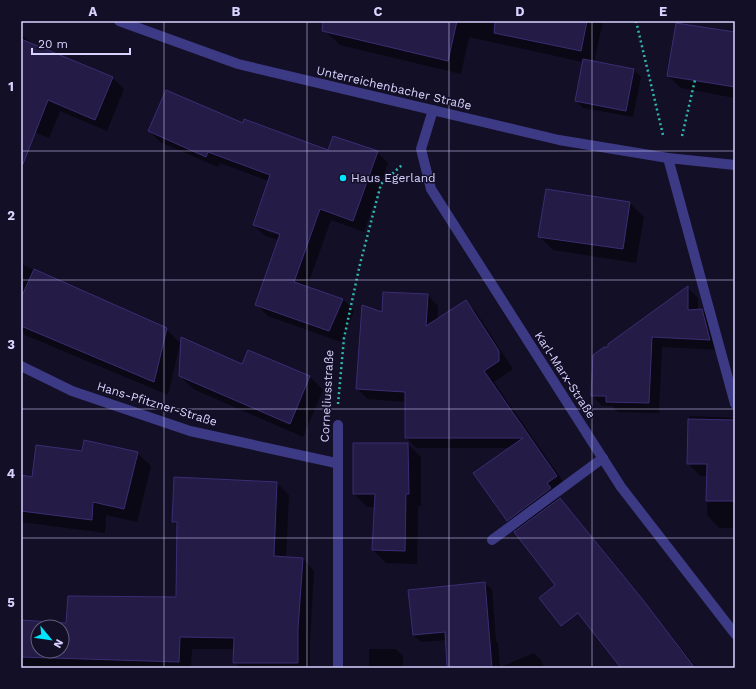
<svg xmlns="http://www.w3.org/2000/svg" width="756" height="689" font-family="'Work Sans',sans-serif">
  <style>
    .shadow { fill: #0007; fill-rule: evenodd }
    .building { fill: #241b47; stroke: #3b2d73; fill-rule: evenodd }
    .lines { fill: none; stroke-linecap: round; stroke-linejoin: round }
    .path { stroke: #2fb8b0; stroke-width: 2.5; stroke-dasharray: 2 3; stroke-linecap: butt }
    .service { stroke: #3d3a85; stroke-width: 10 }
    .minor { stroke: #3d3a85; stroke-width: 10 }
    .grid { fill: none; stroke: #d9d4ff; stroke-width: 1; stroke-opacity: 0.55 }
    .poi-dot { fill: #00e5ff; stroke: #130f26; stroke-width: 1.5 }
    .labels { text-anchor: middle; stroke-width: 3; stroke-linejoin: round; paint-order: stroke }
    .street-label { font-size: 12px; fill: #d9d4ff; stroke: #130f26 }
    .poi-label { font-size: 12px; fill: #d9d4ff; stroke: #130f26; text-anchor: start }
    .neatline { fill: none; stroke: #d9d4ff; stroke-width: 1.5 }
    .grid-label { font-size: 13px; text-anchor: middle; font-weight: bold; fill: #d9d4ff }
  </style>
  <rect width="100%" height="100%" fill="#130f26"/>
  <g class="shadow">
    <polygon points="329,21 603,21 594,62 634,70 641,77 633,117 583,108 576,100 583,62 469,37 461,74 340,45 326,32"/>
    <polygon points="735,33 735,98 681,88 668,76"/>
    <polygon points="21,34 35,46 112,77 124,89 107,131 60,111 49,138 21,127"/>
    <path d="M244 124 329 152H377L388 163 364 232 331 220 307 287 343 299 354 311 341 342 268 316 257 305 279 240 265 236 254 225 269 181 220 163 218 167 160 142 149 131ZM266 228 285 235 284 237 266 231Z"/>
    <polygon points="630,203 644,217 636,263 553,250 539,236"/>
    <polygon points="21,264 166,329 180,343 168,395 25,335 21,330"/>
    <polygon points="688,288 698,298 698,311 702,310 712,321 720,350 662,347 659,413 618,412 612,406 602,406 592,395 609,344"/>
    <polygon points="428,295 438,306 438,320 466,302 476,312 513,369 494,382 567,487 557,494 561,499 560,500 573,513 697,668 621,668 517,531 507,521 510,448 416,448 406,437 406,402 368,399 357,389 383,313"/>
    <polygon points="249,351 310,377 323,390 303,437 193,389 180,376 243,365"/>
    <polygon points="689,416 735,418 735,528 719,528 707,515 708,476 700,476 688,463"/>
    <polygon points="408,444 421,457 421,506 418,506 417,564 386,563 373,550 375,507 367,507 354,494"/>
    <polygon points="83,452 137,453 151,466 137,522 106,515 105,533 21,522 21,476 33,478"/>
    <path d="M277 483 289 495 286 558H302L314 571 310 642V668H240L234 662 235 649H192L191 668H21V621L67 624 176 598 178 527 173 521ZM38 627H62V651H38Z"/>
    <polygon points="485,583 492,590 496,641 498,643 500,667 534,653 541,660 544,668 449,668 446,640 421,642 413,635 409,591"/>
    <polygon points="369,649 396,649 403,656 403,668 369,668"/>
  </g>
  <g class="building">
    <polygon points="323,21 457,21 448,61 322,31"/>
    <polygon points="495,21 587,21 581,51 494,33"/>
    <polygon points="676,23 735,32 735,87 667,76"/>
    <polygon points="21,39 113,77 95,120 48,100 23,164 21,164"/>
    <polygon points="583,59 634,69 626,111 575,101"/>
    <polygon points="166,90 243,123 244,119 328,150 333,136 378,151 353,221 320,209 294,282 343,299 329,331 255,305 280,234 253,225 270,175 208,152 206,157 148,131"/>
    <polygon points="546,189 630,202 623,249 538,237"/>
    <polygon points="34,269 167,328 154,382 21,326 21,298"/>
    <polygon points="688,286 688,310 702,309 710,340 652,337 649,403 606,402 606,396 591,396 593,355 604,347 608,347 608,344"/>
    <polygon points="383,292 428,294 426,326 466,300 499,351 499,361 484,371 557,476 547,483 551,488 507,521 473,473 523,438 405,438 405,392 356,389 362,305 382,312"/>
    <polygon points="181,337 242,364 248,350 310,376 290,424 179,376"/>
    <polygon points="688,419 735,420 735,501 706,501 707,464 687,464"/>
    <polygon points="84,440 138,452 124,509 93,502 92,520 21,511 21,475 32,477 36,445 82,451"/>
    <polygon points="353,443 408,443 409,494 406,494 405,551 372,550 375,494 353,494"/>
    <path d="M174 477 277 482 274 556 303 558 298 629V663H233L234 638 180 637 179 662 21 657V620L66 623 68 596 176 597 177 522H172ZM38 627H62V651H38Z"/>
    <polygon points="560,498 643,600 695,668 621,668 578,613 561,626 539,598 555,585 514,532"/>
    <polygon points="485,582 492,668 447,668 445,632 413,635 408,590"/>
  </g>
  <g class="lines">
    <g class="path">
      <polyline points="636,21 663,135"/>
      <polyline points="682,136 695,80"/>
      <polyline points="338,404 344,338 360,264 381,184 402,165"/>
    </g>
    <polyline class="service" points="492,540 603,458"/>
    <g class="minor">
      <polyline points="119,21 238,64 559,140 668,158 735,165"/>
      <polyline points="433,110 421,149 431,189 621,487 735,634"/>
      <polyline points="668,158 735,404"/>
      <polyline points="21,366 72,391 190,431 336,463"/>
      <polyline points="338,425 338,668"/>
    </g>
  </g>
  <path class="grid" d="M164 21V668M307 21V668M449 21V668M592 21V668M21 151H735M21 280H735M21 409H735M21 538H735"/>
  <circle class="poi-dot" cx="343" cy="178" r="4"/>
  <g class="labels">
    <g class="street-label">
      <text transform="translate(394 88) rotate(13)" y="4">Unterreichenbacher Straße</text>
      <text transform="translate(565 375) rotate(57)" y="4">Karl-Marx-Straße</text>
      <text transform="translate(327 396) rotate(-87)" y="4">Corneliusstraße</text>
      <text transform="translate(157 404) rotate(17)" y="4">Hans-Pfitzner-Straße</text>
    </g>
    <g class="poi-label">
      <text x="351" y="182">Haus Egerland</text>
    </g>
  </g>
  <rect width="756" height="689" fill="none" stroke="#130f26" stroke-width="44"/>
  <g transform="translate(50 639) rotate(119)"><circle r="19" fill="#130f26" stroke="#625e7d"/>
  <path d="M0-3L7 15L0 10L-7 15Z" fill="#00e5ff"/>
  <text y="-6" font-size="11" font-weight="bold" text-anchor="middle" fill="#d9d4ff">N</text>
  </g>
  <path d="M32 48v6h98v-6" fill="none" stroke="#d9d4ff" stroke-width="2"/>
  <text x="38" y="48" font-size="12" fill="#d9d4ff" stroke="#130f26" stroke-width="3" paint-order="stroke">20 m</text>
  <rect x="22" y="22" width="712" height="645" class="neatline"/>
  <g class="grid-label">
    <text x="93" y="16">A</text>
    <text x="236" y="16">B</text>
    <text x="378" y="16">C</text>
    <text x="520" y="16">D</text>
    <text x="663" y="16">E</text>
    <text x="11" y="91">1</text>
    <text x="11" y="220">2</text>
    <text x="11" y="349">3</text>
    <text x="11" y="478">4</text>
    <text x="11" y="607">5</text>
  </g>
</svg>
